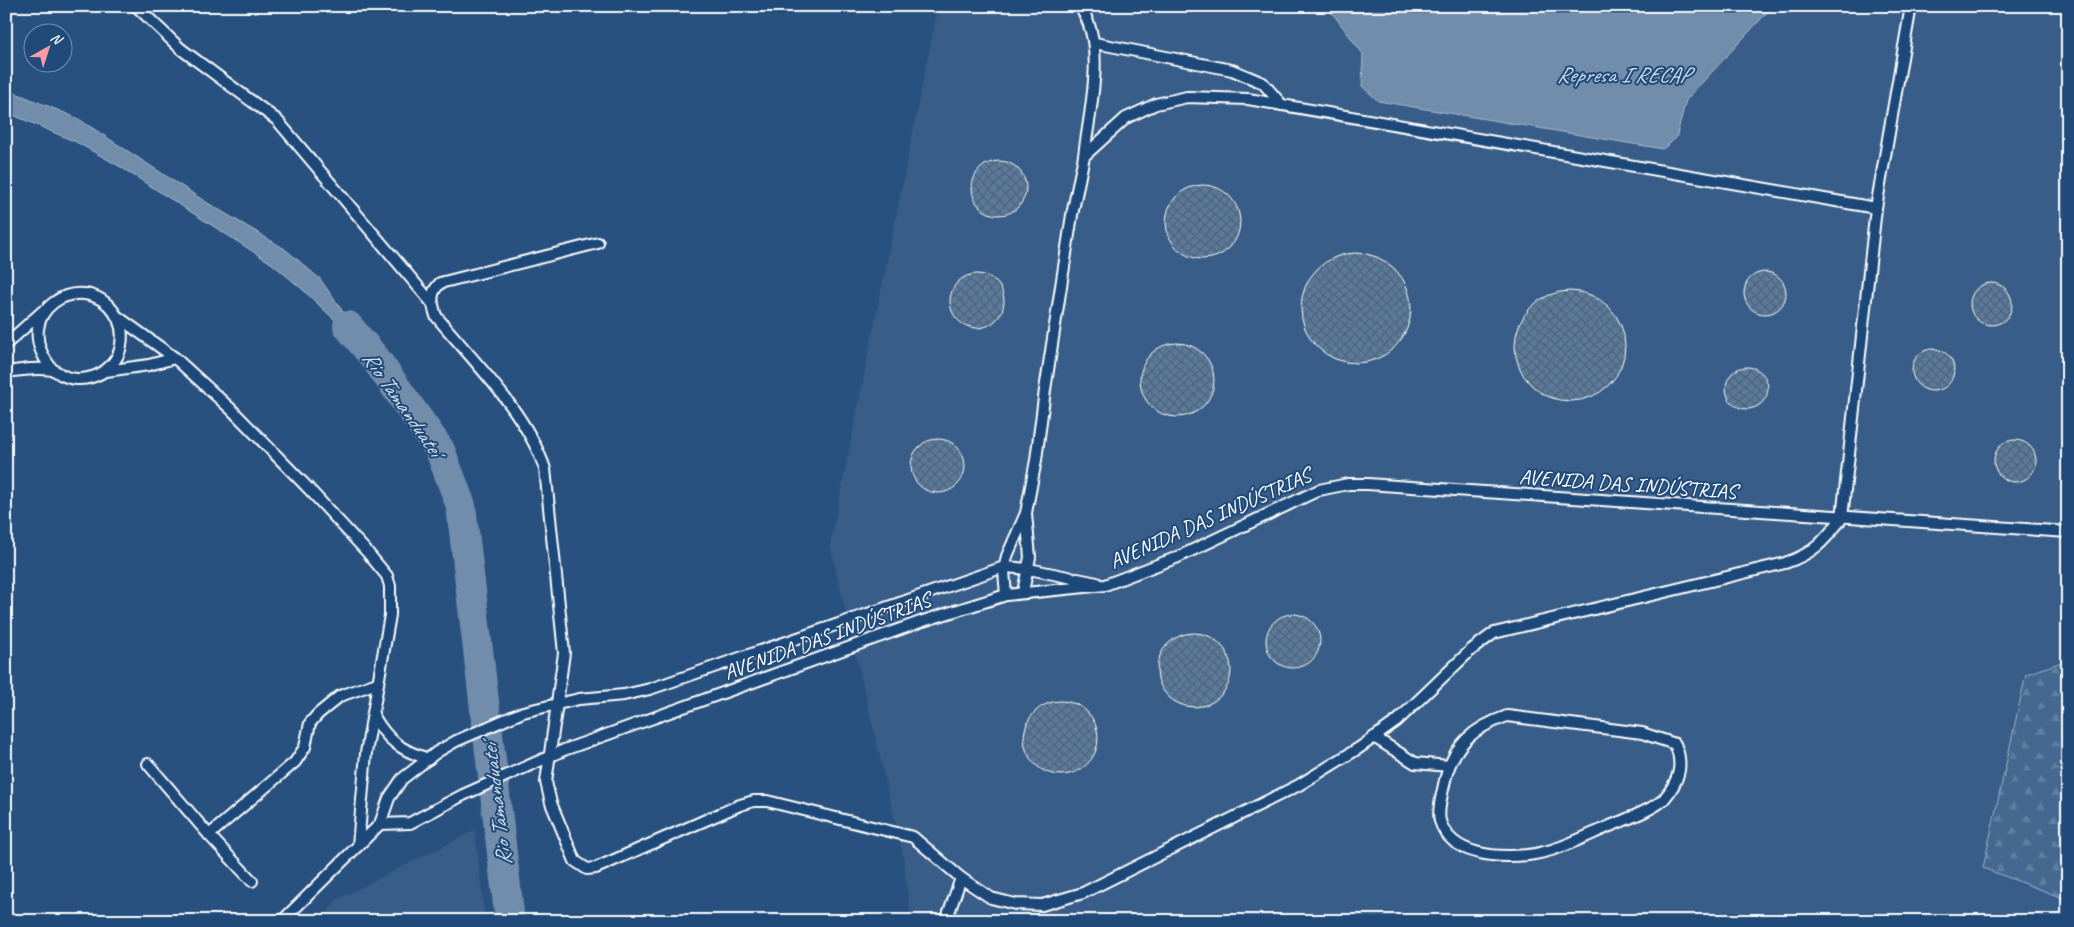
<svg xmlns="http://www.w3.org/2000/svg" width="2074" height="927" font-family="Caveat,sans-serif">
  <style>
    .built { fill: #375d88 }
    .forest { fill: url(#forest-firs); stroke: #a2b4c8 }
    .water { fill: #718dab; stroke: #aabbcd }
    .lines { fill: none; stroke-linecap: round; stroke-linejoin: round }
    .river { stroke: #718dab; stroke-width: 30 }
    .building { fill: url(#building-cross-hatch); stroke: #fff }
    .lane-casing { stroke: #fff; stroke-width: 14 }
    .lane { stroke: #1f4a7a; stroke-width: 10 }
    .labels { text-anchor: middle; stroke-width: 4; stroke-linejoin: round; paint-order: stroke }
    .street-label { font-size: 21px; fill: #fff; stroke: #1f4a7a }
    .water-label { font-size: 22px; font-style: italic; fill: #d4dde6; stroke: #1f4a7a }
  </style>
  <defs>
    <pattern id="forest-firs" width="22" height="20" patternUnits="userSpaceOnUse" patternTransform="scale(1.25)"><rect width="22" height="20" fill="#446890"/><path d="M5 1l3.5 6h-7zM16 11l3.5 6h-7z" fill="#607fa1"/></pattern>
    <pattern id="building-cross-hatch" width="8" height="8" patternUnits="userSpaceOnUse" patternTransform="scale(1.25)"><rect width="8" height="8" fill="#5a7a9d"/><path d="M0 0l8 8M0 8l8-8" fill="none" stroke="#536374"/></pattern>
  </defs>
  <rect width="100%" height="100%" fill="#28517f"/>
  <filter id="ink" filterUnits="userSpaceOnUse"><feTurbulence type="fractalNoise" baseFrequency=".02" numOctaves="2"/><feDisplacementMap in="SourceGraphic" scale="10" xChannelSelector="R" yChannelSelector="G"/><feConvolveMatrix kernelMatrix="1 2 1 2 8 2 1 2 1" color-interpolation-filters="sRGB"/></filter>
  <g filter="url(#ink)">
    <g class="built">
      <polygon points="938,6 2068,6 2068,660 2026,674 1983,868 2068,900 2068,921 911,921 903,855 830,545"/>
      <polygon points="475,830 485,921 321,921 336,900"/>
    </g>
    <polygon class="forest" points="2068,660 2068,900 1983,868 2026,674"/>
    <g class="water">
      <polygon points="1327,6 1773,6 1686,100 1676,138 1663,149 1378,101 1362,86 1363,54"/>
      <polygon points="6,89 77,118 206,202 285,249 320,279 375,358 301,288 271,263 119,166 76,142 6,112"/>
    </g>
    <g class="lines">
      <polyline class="river" points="348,326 375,358 440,450 461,506 510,921"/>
    </g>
    <g class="building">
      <circle cx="999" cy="188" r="27"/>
      <circle cx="1203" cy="222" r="37"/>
      <circle cx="1356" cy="308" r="55"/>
      <circle cx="1765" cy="293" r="21"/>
      <circle cx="977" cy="301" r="27"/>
      <circle cx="1991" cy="304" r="21"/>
      <circle cx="1570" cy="346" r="55"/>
      <circle cx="1177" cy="380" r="37"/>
      <circle cx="1933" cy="370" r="21"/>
      <circle cx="1747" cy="388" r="21"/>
      <circle cx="938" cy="466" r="27"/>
      <circle cx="2015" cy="461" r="21"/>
      <circle cx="1293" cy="641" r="27"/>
      <circle cx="1194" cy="670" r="37"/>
      <circle cx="1061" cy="738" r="37"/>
    </g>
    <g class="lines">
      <g class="lane-casing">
        <g id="lane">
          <polyline points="136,6 181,49 277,120 432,303"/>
          <path d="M1079 6C1108 43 1089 112 1084 156"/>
          <polyline points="1095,43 1232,70 1263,83 1282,105"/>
          <polyline points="1876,208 1911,6"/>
          <path d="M598 243 440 283C429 294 432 303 436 316 474 362 526 412 545 469L564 653 546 782 551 803 575 861 587 869 596 868 740 805 754 801H767L913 837 961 878 991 898 1015 904 1042 905 1083 893 1299 785 1359 748 1397 721 1471 650 1494 633 1785 563C1815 553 1824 541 1842 518L1876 208 1248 99 1187 97 1156 104 1126 118 1084 156 1072 215 1045 390 1036 460 1026 513 1007 556 1004 571 1006 595"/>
          <polyline points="118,317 175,358 232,410 309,489 368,553 387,576 390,586 390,615 366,753 358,846"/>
          <polyline points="6,344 43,311"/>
          <polyline points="106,371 149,365 175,358"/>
          <path d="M6 372C20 370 38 367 52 370 56 370 59 374 62 375 71 380 83 380 92 377 106 373 119 360 121 345 123 334 121 322 114 312 82 267 5 313 53 370"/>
          <polyline points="1023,592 1030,557 1026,514"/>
          <path d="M373 715C387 740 401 751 429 759"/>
          <path d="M1507 716 1642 733 1675 744C1684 765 1679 781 1664 799 1653 810 1624 820 1610 826 1584 837 1556 852 1528 855 1497 858 1451 856 1440 821 1437 810 1443 791 1445 780 1454 744 1473 728 1507 716Z"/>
          <polyline points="1374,737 1415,763 1449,766"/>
          <polyline points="148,764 209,835 295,762 305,747 310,723 318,714 340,696 377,683"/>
          <polyline points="380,824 410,823 463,795 564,750 923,621 1006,595 1105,585 1178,557 1319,490 1348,484 1367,484 2068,532"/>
          <polyline points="209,835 252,881"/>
          <polyline points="282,921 380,824 389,798 402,779 437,752 456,741 523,712 579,699 624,695 650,689 1004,567 1029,569 1097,583"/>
          <polyline points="946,921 961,878"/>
        </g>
      </g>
      <use href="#lane" class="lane"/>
    </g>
  </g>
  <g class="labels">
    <g class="street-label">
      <text transform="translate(1628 484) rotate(4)" y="7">AVENIDA DAS INDÚSTRIAS</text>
      <text transform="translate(1210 518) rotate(-24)" y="7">AVENIDA DAS INDÚSTRIAS</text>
      <text transform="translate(827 636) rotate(-20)" y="7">AVENIDA DAS INDÚSTRIAS</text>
    </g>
    <g class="water-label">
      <text x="1623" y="82">Represa I RECAP</text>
      <text transform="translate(403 403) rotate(55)" y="8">Rio Tamanduateí</text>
      <text transform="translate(496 805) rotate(-97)" y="8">Rio Tamanduateí</text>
    </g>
  </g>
  <rect width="2074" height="927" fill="none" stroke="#1f4a7a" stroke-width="25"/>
  <rect x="12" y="12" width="2049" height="902" fill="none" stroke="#fff" stroke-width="2" filter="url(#ink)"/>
  <g transform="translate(48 48) rotate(39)"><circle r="24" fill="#1f4a7a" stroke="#7992af"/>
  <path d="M0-4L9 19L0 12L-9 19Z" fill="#ff9aa2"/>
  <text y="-8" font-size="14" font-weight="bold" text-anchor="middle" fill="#ffffff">N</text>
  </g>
</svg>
